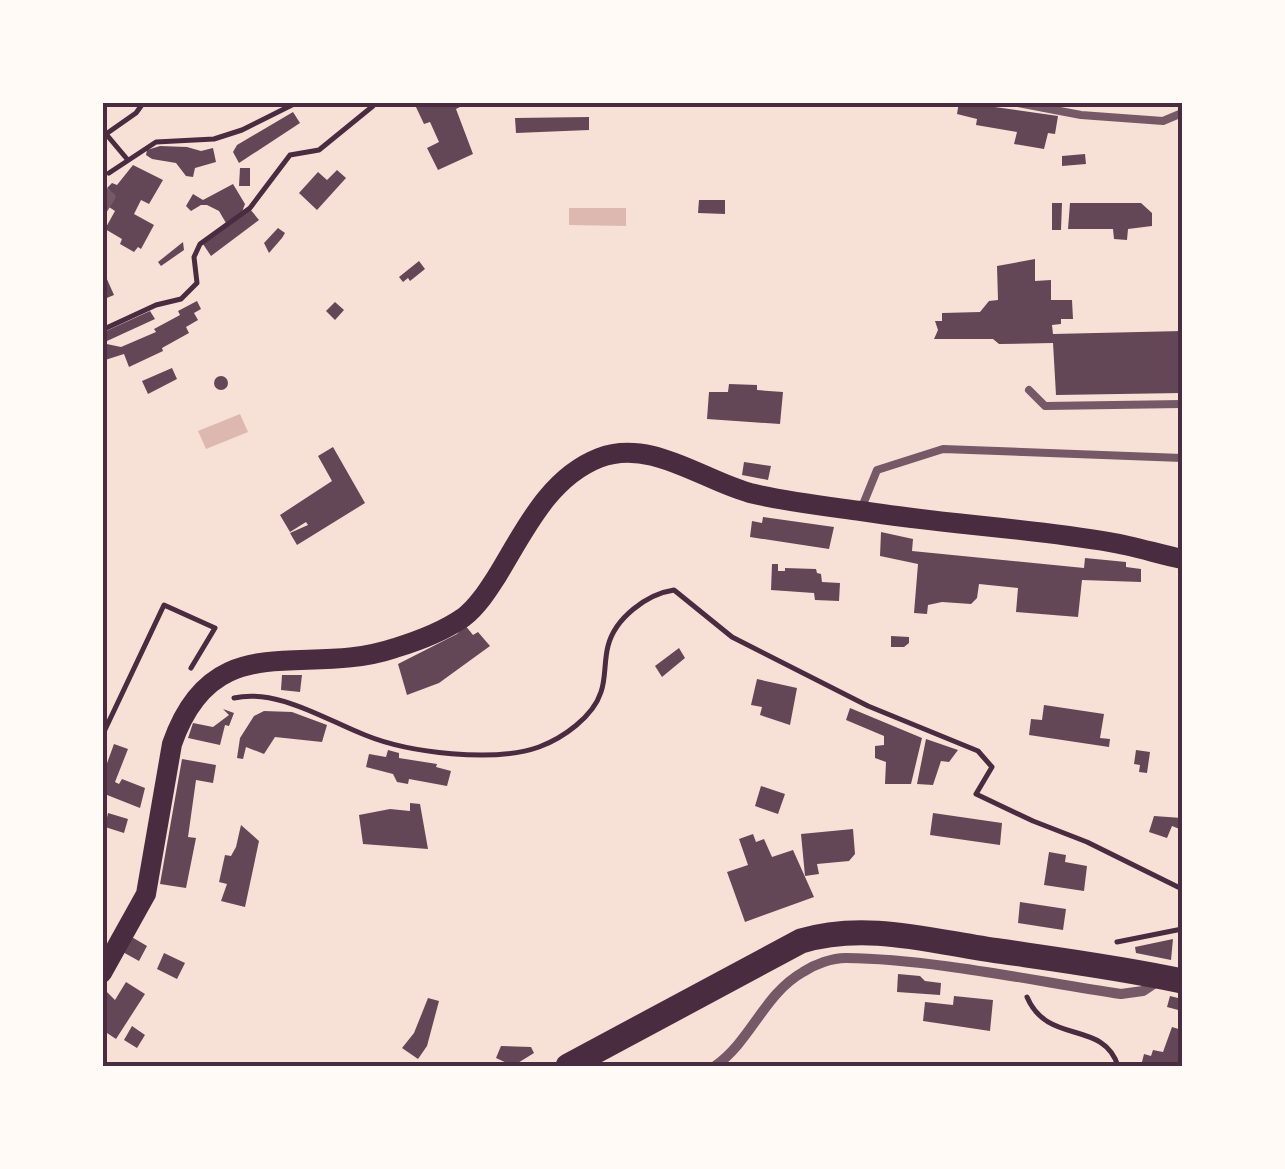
<svg xmlns="http://www.w3.org/2000/svg" width="1285" height="1169" font-family="'DejaVu Sans',sans-serif">
  <style>
    .water { fill: #dcb8b0 }
    .building { fill: #644757 }
    .lines { fill: none; stroke-linecap: round; stroke-linejoin: round }
    .path { stroke: #4a2c40; stroke-width: 5 }
    .service { stroke: #755966; stroke-width: 8 }
    .pedestrian { stroke: #755966; stroke-width: 9 }
    .minor { stroke: #755966; stroke-width: 10 }
    .secondary { stroke: #4a2c40; stroke-width: 20 }
    .primary { stroke: #4a2c40; stroke-width: 25 }
    .neatline { fill: none; stroke: #4a2c40; stroke-width: 4 }
  </style>
  <rect width="100%" height="100%" fill="#f7e1d7"/>
  <g class="water">
    <polygon points="569,208 626,208 626,226 569,225"/>
    <polygon points="240,414 248,432 206,449 198,431"/>
  </g>
  <g class="building">
    <polygon points="421,102 458,102 460,107 456,109 473,154 438,170 427,148 439,142 430,122 424,124 415,105"/>
    <polygon points="959,102 1058,116 1055,134 1048,133 1044,149 1014,144 1017,132 976,125 977,119 957,114"/>
    <polygon points="293,112 300,123 239,163 233,152 237,145"/>
    <polygon points="589,117 589,130 516,133 515,118"/>
    <polygon points="160,146 187,147 201,151 213,148 216,162 195,168 193,177 186,176 176,163 152,159 146,155 147,150"/>
    <polygon points="1085,154 1086,164 1062,166 1062,156"/>
    <polygon points="133,165 163,180 149,204 141,200 134,214 154,225 141,249 138,247 134,252 120,244 122,239 105,229 115,211 109,207 115,196 107,188 112,183 117,185"/>
    <polygon points="240,168 250,168 250,186 239,186"/>
    <polygon points="337,170 346,178 317,210 299,193 318,172 327,180"/>
    <polygon points="233,184 245,204 242,212 226,223 219,211 207,205 201,205 191,211 186,206 193,194 203,200"/>
    <polygon points="699,200 725,200 725,214 698,213"/>
    <polygon points="1052,203 1062,203 1061,230 1052,230"/>
    <polygon points="1070,203 1141,203 1152,213 1152,226 1128,229 1127,240 1114,239 1113,229 1068,229"/>
    <polygon points="250,209 259,220 211,256 203,244"/>
    <polygon points="278,228 285,233 282,238 269,253 264,243"/>
    <polygon points="183,242 184,250 161,266 158,262"/>
    <polygon points="1035,259 1035,281 1051,280 1051,300 1072,300 1073,319 1061,319 1061,324 1052,325 1053,334 1182,331 1182,393 1056,395 1053,343 999,344 993,339 934,339 938,330 935,321 942,321 942,313 980,312 989,301 998,300 997,266"/>
    <polygon points="419,261 425,269 410,281 408,278 403,282 399,277"/>
    <polygon points="102,268 114,295 102,300"/>
    <polygon points="197,301 201,309 194,313 198,320 186,327 189,333 162,348 163,351 129,367 124,354 102,361 102,343 121,347 156,332 154,329 180,315 178,311"/>
    <polygon points="335,302 344,310 335,320 326,311"/>
    <polygon points="150,311 155,319 107,341 104,332"/>
    <polygon points="172,368 177,379 148,394 142,381"/>
    <circle cx="221" cy="383" r="7"/>
    <polygon points="729,384 757,385 757,390 783,392 780,424 707,419 709,392 728,392"/>
    <polygon points="333,447 365,503 297,545 290,533 308,525 306,522 290,532 280,515 332,481 318,456"/>
    <polygon points="744,462 771,466 768,480 742,475"/>
    <polygon points="763,517 834,527 829,549 750,537 752,521 762,523"/>
    <polygon points="881,532 913,539 912,551 1084,568 1085,558 1126,562 1126,567 1141,569 1141,582 1082,580 1078,617 1016,612 1018,588 979,584 977,598 971,604 942,602 928,605 927,614 914,613 918,564 880,556"/>
    <polygon points="772,564 778,564 778,571 785,571 785,568 816,569 817,573 821,574 822,582 840,583 839,601 815,600 814,593 771,590"/>
    <polygon points="465,625 473,635 478,632 490,646 439,683 407,695 398,664 457,634"/>
    <polygon points="891,636 909,637 909,643 904,647 891,647"/>
    <polygon points="679,648 685,658 662,677 655,666"/>
    <polygon points="282,675 302,675 300,692 281,690"/>
    <polygon points="757,679 797,688 790,725 760,715 762,707 751,705"/>
    <polygon points="1044,705 1104,714 1100,738 1110,739 1109,747 1029,735 1031,719 1042,720"/>
    <polygon points="850,708 922,738 911,784 885,784 886,762 875,758 875,746 884,745 884,736 846,720"/>
    <polygon points="223,709 234,713 229,726 225,725 220,745 188,738 193,723 213,727 229,715"/>
    <polygon points="264,711 292,712 327,725 322,742 275,737 264,754 246,747 243,759 237,758 240,738 254,716"/>
    <polygon points="926,739 958,750 949,762 941,761 933,785 917,784"/>
    <polygon points="114,744 128,749 115,782 119,784 122,779 145,788 140,808 102,793 102,777"/>
    <polygon points="388,750 399,753 399,758 437,764 436,767 451,771 447,786 409,779 408,784 397,782 393,774 366,767 369,754 386,757"/>
    <polygon points="1136,750 1150,752 1147,773 1139,772 1140,765 1134,764"/>
    <polygon points="182,759 216,765 213,783 196,780 188,837 196,838 186,888 160,884"/>
    <polygon points="761,786 785,794 778,814 755,806"/>
    <polygon points="410,803 420,804 428,849 363,844 359,815 390,809 410,811"/>
    <polygon points="108,813 128,819 124,833 105,827"/>
    <polygon points="933,813 1002,823 1000,845 930,835"/>
    <polygon points="1154,816 1182,818 1182,830 1172,826 1167,838 1149,832"/>
    <polygon points="241,825 259,841 245,907 221,901 227,884 219,882 225,855 231,856 236,847"/>
    <polygon points="853,829 855,854 849,861 817,864 819,874 805,876 801,834"/>
    <polygon points="753,834 756,842 764,839 772,857 793,850 814,897 745,922 727,872 748,865 739,839"/>
    <polygon points="1049,852 1066,855 1065,862 1087,866 1084,891 1044,885"/>
    <polygon points="1020,902 1066,909 1063,930 1018,923"/>
    <polygon points="130,936 147,946 139,961 121,951"/>
    <polygon points="1173,939 1171,960 1136,953 1135,947"/>
    <polygon points="164,953 185,963 177,979 157,969"/>
    <polygon points="898,974 920,976 925,981 941,983 940,995 897,992"/>
    <polygon points="126,982 145,994 116,1039 107,1033 102,1041 102,987 115,1000"/>
    <polygon points="954,996 993,1000 990,1031 923,1021 925,1002 953,1005"/>
    <polygon points="1170,996 1182,999 1182,1011 1167,1007"/>
    <polygon points="428,998 439,1001 427,1046 418,1059 402,1048 414,1033"/>
    <polygon points="132,1026 145,1035 137,1048 124,1040"/>
    <polygon points="1172,1027 1182,1030 1182,1066 1154,1066 1142,1062 1144,1054 1151,1056 1153,1050 1163,1052"/>
    <polygon points="501,1046 531,1047 534,1053 513,1066 496,1058"/>
  </g>
  <g class="lines">
    <g class="path">
      <polyline points="127,159 106,134 136,113 144,102"/>
      <polyline points="109,173 156,142 214,139 242,130 298,102"/>
      <polyline points="102,330 156,305 181,299 197,283 194,257 200,244 250,208 290,155 319,150 373,106 371,102"/>
      <path d="M234 698C277 688 326 720 365 735 409 753 494 763 539 747 563 738 593 717 601 692 606 678 604 661 608 646 615 618 647 594 674 590L732 637 868 706 978 751 992 767 976 794 1033 821 1087 842 1182 889"/>
      <polyline points="102,736 164,605 215,628 191,668"/>
      <polyline points="1117,942 1182,929"/>
      <path d="M1027 997C1048 1046 1103 1019 1118 1066"/>
    </g>
    <g class="service">
      <polyline points="1013,102 1081,115 1163,121 1182,113"/>
      <polyline points="1029,390 1045,406 1182,404"/>
      <polyline points="862,507 877,470 943,449 1182,458"/>
    </g>
    <polyline class="pedestrian" points="102,190 111,197 102,211"/>
    <path class="minor" d="M715 1066C751 1041 764 994 803 972 815 964 832 958 846 958 933 959 1034 981 1121 994L1143 991 1158 981"/>
    <path class="secondary" d="M102 973 146 894 172 744C214 623 304 679 395 648 418 641 444 631 464 617 478 606 488 590 497 576 524 532 548 478 599 458 650 438 702 480 750 493 787 502 824 506 861 511 943 524 1027 528 1109 542 1134 546 1158 554 1182 559"/>
    <path class="primary" d="M568 1066 801 941C866 921 934 942 999 951 1061 960 1122 968 1182 981"/>
  </g>
  <rect width="1285" height="1169" fill="none" stroke="#fffaf5" stroke-width="210"/>
  <rect x="105" y="105" width="1075" height="959" class="neatline"/>
</svg>
